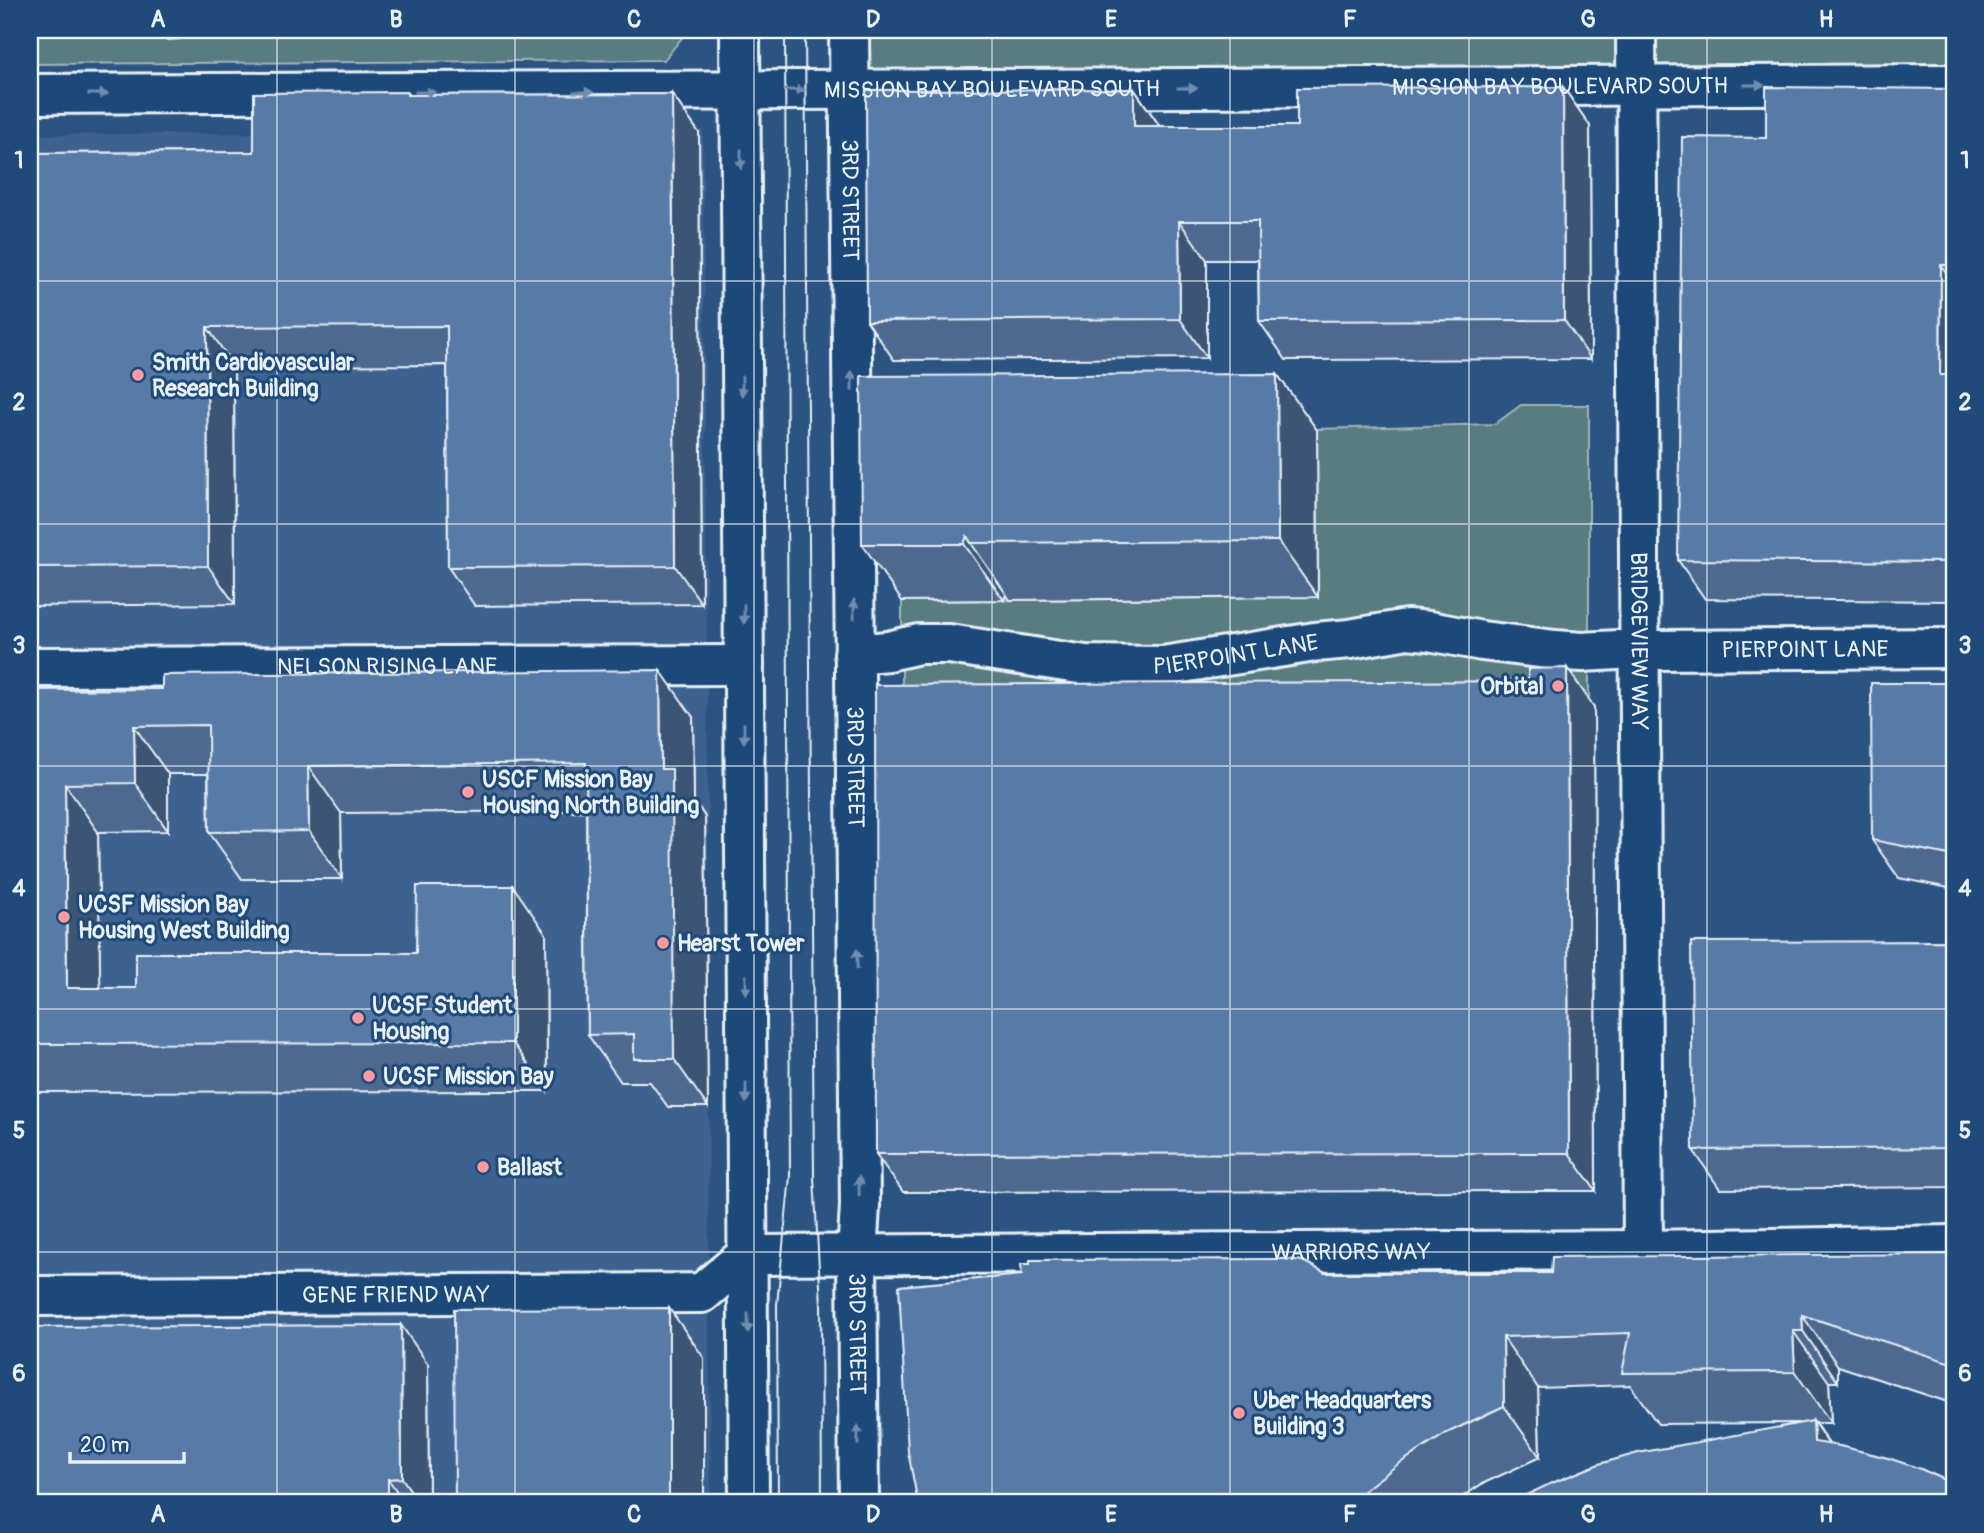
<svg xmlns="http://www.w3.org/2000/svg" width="1984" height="1533" font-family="Pangolin,sans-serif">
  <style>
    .built { fill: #3c6290 }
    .green { fill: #597b80; stroke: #a0b6bc; stroke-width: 2 }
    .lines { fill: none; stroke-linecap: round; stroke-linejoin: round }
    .street-casing { stroke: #e8f1f8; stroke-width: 44 }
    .primary-casing { stroke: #e8f1f8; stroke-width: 44 }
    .street { stroke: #1f4a7a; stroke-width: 38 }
    .primary { stroke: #1f4a7a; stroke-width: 38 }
    .tram { stroke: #e8f1f8; stroke-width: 2 }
    .wall { fill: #4d6990; stroke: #e8f1f8; stroke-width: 2 }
    .shaded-wall { fill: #3e5575; stroke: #e8f1f8; stroke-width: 2 }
    .building { fill: #597aa7; stroke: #e8f1f8; stroke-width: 2 }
    .oneway { fill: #6f8dac }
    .grid { fill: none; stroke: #e8f1f8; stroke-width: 2; stroke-opacity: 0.55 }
    .poi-dot { fill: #ff9aa2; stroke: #1f4a7a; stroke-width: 2.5 }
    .labels { text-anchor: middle; stroke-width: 6; stroke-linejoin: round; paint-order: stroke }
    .street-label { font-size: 23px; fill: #e8f1f8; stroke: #1f4a7a }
    .poi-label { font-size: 23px; font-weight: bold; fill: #e8f1f8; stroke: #1f4a7a; text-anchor: start }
    .neatline { fill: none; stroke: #e8f1f8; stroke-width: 2.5 }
    .grid-label { font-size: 23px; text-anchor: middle; font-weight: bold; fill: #e8f1f8 }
  </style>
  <rect width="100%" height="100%" fill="#2b5483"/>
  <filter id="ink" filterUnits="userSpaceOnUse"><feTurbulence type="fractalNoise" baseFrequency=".0143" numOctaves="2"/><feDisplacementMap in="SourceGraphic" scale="14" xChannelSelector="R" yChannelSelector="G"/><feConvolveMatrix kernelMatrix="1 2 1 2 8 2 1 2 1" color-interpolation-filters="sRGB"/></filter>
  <g filter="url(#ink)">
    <polygon class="built" points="703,130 708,806 709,1347 711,1503 30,1503 30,135"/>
    <g class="green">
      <polygon points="30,30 688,30 664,60 30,64"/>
      <polygon points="870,30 1954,30 1954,64 870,70"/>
      <polygon points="1521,405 1589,405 1589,707 902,723 902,601 1238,598 1317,429 1495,424"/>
    </g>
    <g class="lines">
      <g class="street-casing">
        <g id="street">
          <path id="s1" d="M1636 30 1643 1250"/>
          <path id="s2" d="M30 94 1954 84"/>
          <path id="s3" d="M1656 650 1954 648"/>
          <path id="s4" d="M854 654 888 651 919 644H949L1085 665 1163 666 1315 642 1350 639 1407 629 1429 631 1482 641 1555 650 1582 652 1618 650"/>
          <path id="s5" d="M30 667 744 665"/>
          <path id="s6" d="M30 1296 702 1293 747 1255 1643 1250 1954 1245"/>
        </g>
      </g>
      <g class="primary-casing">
        <g id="primary">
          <polyline points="740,30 749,1503"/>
          <path id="s7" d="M849 30 860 1206 857 1255 859 1503"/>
        </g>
      </g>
      <use href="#street" class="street"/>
      <use href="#primary" class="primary"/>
      <g class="tram">
        <polyline points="805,30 814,1177 821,1305 822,1503"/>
        <polyline points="778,1503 777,1305 790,1176 785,30"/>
      </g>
    </g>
    <g class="wall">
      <polygon points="153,30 191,30 179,39 168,40"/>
      <polygon points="1563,87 1590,126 1591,359 1286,360 1259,321 1258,260 1207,260 1207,358 894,360 867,321 1134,89 1160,126 1297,126"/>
      <polygon points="1954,89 1954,601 1705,599 1678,560 1766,138"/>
      <polygon points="407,92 409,95 672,94 699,133 702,604 475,606 448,567 447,365 234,366 235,604 30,606 30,153 254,152"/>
      <polygon points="1277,374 1317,430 1318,597 1010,600 1006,594 1004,600 902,601 862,544"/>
      <polygon points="1567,668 1594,707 1596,1191 903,1192 876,1154 1528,681"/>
      <polygon points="1954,683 1954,889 1899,878 1872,840"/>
      <polygon points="30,690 693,717 694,800 705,817 708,1107 668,1107 650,1082 621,1082 588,1035 586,811 341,813 342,879 242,879 209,832 208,774 168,774 168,831 98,832 100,988 136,988 416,953 546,934 547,1091 30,1092"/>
      <polygon points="1954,941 1954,1187 1720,1189 1693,1150"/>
      <polygon points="1954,1254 1954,1404 1838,1366 1838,1382 1829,1382 1831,1423 1815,1423 1829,1444 1509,1503 1799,1423 1658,1424 1630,1385 1538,1388 1540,1457 1482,1484 1453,1503 918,1503 1325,1273 1551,1273"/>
      <polygon points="30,1327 428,1364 429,1503 30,1503"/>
    </g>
    <g class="shaded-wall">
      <polygon points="1563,87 1590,126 1591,359 1564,320"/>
      <polygon points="1134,89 1161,128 1134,126"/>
      <polygon points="672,94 699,133 702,604 675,566"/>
      <polygon points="1179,221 1207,260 1207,358 1180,319"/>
      <polygon points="1941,265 1954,284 1954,395 1940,375"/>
      <polygon points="207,327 234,366 235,604 208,566"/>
      <polygon points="1277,374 1317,430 1318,597 1278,541"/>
      <polygon points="967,536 971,543 1006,594 1004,600 964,544"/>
      <polygon points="1567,668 1594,707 1596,1191 1569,1153"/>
      <polygon points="660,670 693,717 694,800 705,817 708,1107 674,1059 661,769"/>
      <polygon points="134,726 168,774 168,831 135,783"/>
      <polygon points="308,766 341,813 342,879 309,831"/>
      <polygon points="65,784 98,832 101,1036 67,988"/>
      <polygon points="513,886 546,934 547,1091 513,1043"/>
      <polygon points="669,1308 704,1358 704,1503 669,1503"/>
      <polygon points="1802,1315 1838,1366 1838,1382 1803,1331"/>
      <polygon points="401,1325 428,1364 429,1503 419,1503 402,1478"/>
      <polygon points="1793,1331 1829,1382 1831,1423 1795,1372"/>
      <polygon points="1503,1337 1538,1388 1540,1457 1504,1406"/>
      <polygon points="1813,1421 1832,1449 1814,1442"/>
      <polygon points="388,1479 405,1503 388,1503"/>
    </g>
    <g class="building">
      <polygon points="1563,87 1564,320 1259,321 1258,221 1179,221 1180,319 867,321 866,90 1134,89 1134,126 1297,126 1297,88"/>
      <polygon points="1766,87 1954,89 1954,265 1941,265 1940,375 1954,375 1954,562 1678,560 1682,137 1766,138"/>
      <polygon points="407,92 407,95 672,94 675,566 448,567 447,326 207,327 208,566 30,567 30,153 254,152 254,93"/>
      <polygon points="1277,374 1278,541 971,543 967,536 964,544 862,544 861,376"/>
      <polygon points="1567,668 1569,1153 876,1154 875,685 1528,681 1528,669"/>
      <polygon points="660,670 661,769 672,769 674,1059 634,1059 634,1034 588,1035 586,763 308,766 309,831 209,832 208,725 134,726 135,783 65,784 67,988 136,988 136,953 416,953 417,886 513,886 513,1043 30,1044 30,690 162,689 162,675"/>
      <polygon points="1871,683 1954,683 1954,856 1872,840"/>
      <polygon points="1954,941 1954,1148 1693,1150 1691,942"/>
      <polygon points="1954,1254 1954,1364 1802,1315 1803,1331 1793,1331 1795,1372 1622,1373 1630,1333 1503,1337 1504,1406 1447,1433 1397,1465 1348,1503 918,1503 908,1452 899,1286 1022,1275 1021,1264 1030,1264 1030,1260 1286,1259 1303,1261 1325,1273 1551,1273 1552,1257"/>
      <polygon points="669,1308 669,1503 455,1503 454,1309"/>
      <polygon points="401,1325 402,1478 388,1479 388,1503 32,1503 32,1489 30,1489 30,1327"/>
      <polygon points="1813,1421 1814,1442 1840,1446 1888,1458 1921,1469 1954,1484 1954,1503 1509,1503 1552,1483 1599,1464 1638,1453"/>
    </g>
    <defs><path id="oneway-solid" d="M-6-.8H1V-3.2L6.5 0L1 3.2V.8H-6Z" transform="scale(1.75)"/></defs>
    <g class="oneway">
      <use href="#oneway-solid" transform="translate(1754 85)"/>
      <use href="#oneway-solid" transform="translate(1187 88)"/>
      <use href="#oneway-solid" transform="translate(795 90)"/>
      <use href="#oneway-solid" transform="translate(425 92)"/>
      <use href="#oneway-solid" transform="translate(583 92)"/>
      <use href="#oneway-solid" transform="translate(98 94)"/>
      <use href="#oneway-solid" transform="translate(741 159) rotate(90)"/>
      <use href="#oneway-solid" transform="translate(852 381) rotate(-90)"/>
      <use href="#oneway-solid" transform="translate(742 386) rotate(90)"/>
      <use href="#oneway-solid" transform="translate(854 609) rotate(-90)"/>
      <use href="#oneway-solid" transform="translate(744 614) rotate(90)"/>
      <use href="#oneway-solid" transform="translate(744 733) rotate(90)"/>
      <use href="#oneway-solid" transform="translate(857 959) rotate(-91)"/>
      <use href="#oneway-solid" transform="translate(746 985) rotate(90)"/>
      <use href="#oneway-solid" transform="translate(746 1093) rotate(90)"/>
      <use href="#oneway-solid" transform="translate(859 1186) rotate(-91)"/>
      <use href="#oneway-solid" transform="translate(748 1323) rotate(90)"/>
      <use href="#oneway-solid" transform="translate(858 1435) rotate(-90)"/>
    </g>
  </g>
  <path class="grid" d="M277 30V1503M515 30V1503M754 30V1503M992 30V1503M1230 30V1503M1469 30V1503M1707 30V1503M30 281H1954M30 524H1954M30 766H1954M30 1009H1954M30 1252H1954"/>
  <g class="poi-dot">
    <circle cx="138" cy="375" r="7"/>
    <circle cx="1558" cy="686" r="7"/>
    <circle cx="468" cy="792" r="7"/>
    <circle cx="64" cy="917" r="7"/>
    <circle cx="663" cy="943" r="7"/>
    <circle cx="358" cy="1018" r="7"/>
    <circle cx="369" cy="1076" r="7"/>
    <circle cx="483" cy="1167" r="7"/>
    <circle cx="1239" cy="1413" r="7"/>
  </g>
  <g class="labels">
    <g class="street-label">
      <text dy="8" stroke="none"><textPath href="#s2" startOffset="1530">MISSION BAY BOULEVARD SOUTH</textPath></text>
      <text dy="8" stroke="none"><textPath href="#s2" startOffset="962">MISSION BAY BOULEVARD SOUTH</textPath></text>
      <text dy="8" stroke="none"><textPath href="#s7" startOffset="170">3RD STREET</textPath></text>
      <text dy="8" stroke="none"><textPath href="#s1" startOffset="611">BRIDGEVIEW WAY</textPath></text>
      <text dy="8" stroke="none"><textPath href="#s3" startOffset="149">PIERPOINT LANE</textPath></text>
      <text dy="8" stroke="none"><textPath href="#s4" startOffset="385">PIERPOINT LANE</textPath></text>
      <text dy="8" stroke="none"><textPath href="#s5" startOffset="357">NELSON RISING LANE</textPath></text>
      <text dy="8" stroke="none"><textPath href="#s7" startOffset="737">3RD STREET</textPath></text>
      <text dy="8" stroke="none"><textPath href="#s6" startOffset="1335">WARRIORS WAY</textPath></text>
      <text dy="8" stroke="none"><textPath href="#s6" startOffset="366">GENE FRIEND WAY</textPath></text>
      <text dy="8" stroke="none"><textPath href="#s7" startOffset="1304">3RD STREET</textPath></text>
    </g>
    <g class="poi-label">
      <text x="152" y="370">Smith Cardiovascular<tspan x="152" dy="26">Research Building</tspan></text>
      <text x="1544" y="694" text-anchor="end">Orbital</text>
      <text x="482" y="787">USCF Mission Bay<tspan x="482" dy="26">Housing North Building</tspan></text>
      <text x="78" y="912">UCSF Mission Bay<tspan x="78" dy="26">Housing West Building</tspan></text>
      <text x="677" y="951">Hearst Tower</text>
      <text x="372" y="1013">UCSF Student<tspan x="372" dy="26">Housing</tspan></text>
      <text x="383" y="1084">UCSF Mission Bay</text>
      <text x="497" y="1175">Ballast</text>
      <text x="1253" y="1408">Uber Headquarters<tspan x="1253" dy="26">Building 3</tspan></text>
    </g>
  </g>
  <rect width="1984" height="1533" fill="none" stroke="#1f4a7a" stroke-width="77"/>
  <path d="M70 1452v10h114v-10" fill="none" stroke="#e8f1f8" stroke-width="3.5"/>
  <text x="80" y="1452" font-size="21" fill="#e8f1f8" stroke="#1f4a7a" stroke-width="5" paint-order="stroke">20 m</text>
  <rect x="38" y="38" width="1908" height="1456" class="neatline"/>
  <g class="grid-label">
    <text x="158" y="27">A</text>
    <text x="396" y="27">B</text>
    <text x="634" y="27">C</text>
    <text x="873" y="27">D</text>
    <text x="1111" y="27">E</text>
    <text x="1350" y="27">F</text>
    <text x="1588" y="27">G</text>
    <text x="1826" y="27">H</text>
    <text x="19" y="168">1</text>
    <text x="1965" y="168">1</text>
    <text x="19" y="410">2</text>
    <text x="1965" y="410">2</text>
    <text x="19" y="653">3</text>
    <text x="1965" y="653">3</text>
    <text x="19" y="896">4</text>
    <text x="1965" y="896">4</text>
    <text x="19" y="1138">5</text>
    <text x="1965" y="1138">5</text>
    <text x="19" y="1381">6</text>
    <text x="1965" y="1381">6</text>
    <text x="158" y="1522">A</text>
    <text x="396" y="1522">B</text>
    <text x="634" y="1522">C</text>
    <text x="873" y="1522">D</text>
    <text x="1111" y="1522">E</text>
    <text x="1350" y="1522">F</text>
    <text x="1588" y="1522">G</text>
    <text x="1826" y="1522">H</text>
  </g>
</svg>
